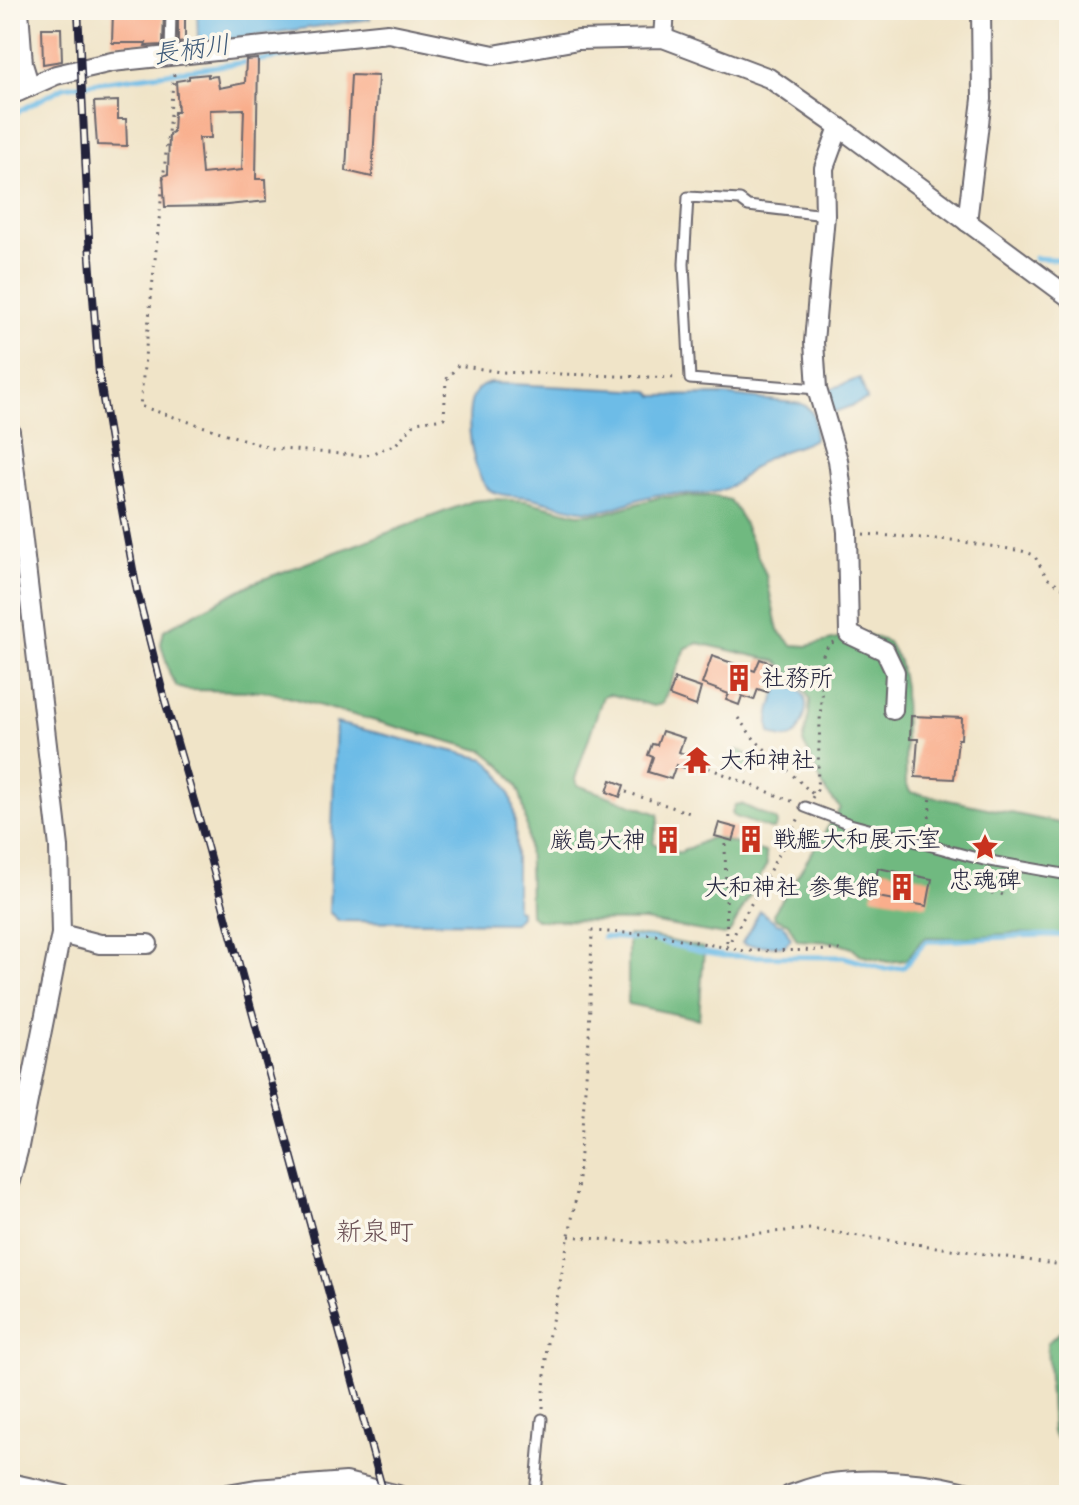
<svg xmlns="http://www.w3.org/2000/svg" width="1079" height="1505" font-family="'Shantell Sans','Klee One',sans-serif">
  <style>
    .forest { fill: #6fb980; stroke: #486e5e; stroke-width: 2 }
    .water { fill: #6dbce7; stroke: #486f91; stroke-width: 2 }
    .lines { fill: none; stroke-linecap: round; stroke-linejoin: round }
    .stream { stroke: #6dbce7; stroke-width: 5 }
    .building { fill: #f9ae8c; fill-rule: evenodd }
    .lane-casing { stroke: #6a666c; stroke-width: 13 }
    .street-casing { stroke: #6a666c; stroke-width: 22 }
    .path { stroke: #6a666c; stroke-width: 3; stroke-dasharray: 2 6; stroke-linecap: butt }
    .lane { stroke: #fff; stroke-width: 9 }
    .street { stroke: #fff; stroke-width: 18 }
    .rail-casing { stroke: #22223b; stroke-width: 8 }
    .rail { stroke: #fbf7ec; stroke-width: 5; stroke-dasharray: 15; stroke-linecap: butt }
    .labels { text-anchor: middle; stroke-width: 7; stroke-linejoin: round; paint-order: stroke }
    .poi-label { font-size: 24px; fill: #22223b; stroke: #fbf7ec; text-anchor: start }
    .water-label { font-size: 26px; font-style: italic; fill: #3c5877; stroke: #fbf7ec }
    .neighbourhood-label { font-size: 26px; fill: #6d5357; stroke: #fbf7ec }
  </style>
  <rect width="100%" height="100%" fill="#fbf7ec"/>
  <filter id="ink" filterUnits="userSpaceOnUse"><feTurbulence type="fractalNoise" baseFrequency=".0125" numOctaves="2"/><feDisplacementMap in="SourceGraphic" scale="16" xChannelSelector="R" yChannelSelector="G"/><feConvolveMatrix kernelMatrix="1 2 1 2 8 2 1 2 1" color-interpolation-filters="sRGB"/></filter>
  <filter id="wash" filterUnits="userSpaceOnUse"><feTurbulence type="fractalNoise" baseFrequency=".006" numOctaves="4" result="noise"/><feDisplacementMap in="SourceGraphic" scale="32" xChannelSelector="R" yChannelSelector="G"/><feGaussianBlur stdDeviation="1.8" result="paint"/><feColorMatrix in="noise" values="0 0 0 0 0 0 0 0 0 0 0 0 0 0 0 0 0 1.4 0 .05"/><feComposite in="paint" operator="in"/></filter>
  <g filter="url(#wash)">
    <rect width="100%" height="100%" fill="#f0e4c8"/>
    <g class="forest">
      <path d="M713 496 729 500 739 513 766 575 778 631 792 645 807 646 863 633 888 642 899 661 904 687 906 783 910 792 1069 825V935L1016 933 958 938 927 937 922 940 906 960 888 962 860 955 852 948 834 942 797 940 788 923 775 918 773 914 840 808C836 803 831 798 827 793 817 777 813 758 803 743L809 713 810 700 803 687 782 665 776 661 698 643 686 648 662 704 654 706 609 694 603 696 575 779 577 785 658 814 659 819 653 842C659 848 673 853 681 852L710 838H716L765 852 767 864 730 932 724 935 645 921 538 920 530 915C529 884 531 807 515 783 507 770 496 760 484 751L270 692 261 691 186 690 177 687 170 675 161 644 164 630 175 624 253 583 473 501 494 499 526 501 578 514 606 513 660 497Z"/>
      <polygon points="737,750 742,751 752,758 752,762 748,772 744,774 729,767 727,764 733,752"/>
      <polygon points="741,804 776,820 777,824 774,829 770,829 733,816 732,812 735,805"/>
      <polygon points="628,935 652,937 704,948 699,1019 628,1004"/>
      <polygon points="1066,1327 1069,1327 1069,1446 1060,1444 1052,1432 1047,1343"/>
    </g>
    <g class="water">
      <polygon points="197,10 370,10 370,19 204,43 198,38"/>
      <polygon points="860,378 867,400 832,413 825,391"/>
      <path d="M490 383 649 391 654 396 724 395 802 404C817 411 815 424 814 439 800 448 779 450 764 460 748 469 738 486 719 491 702 496 682 493 664 494 643 495 625 506 605 510 577 514 554 502 527 497 515 495 501 497 491 491 472 480 462 410 475 393 478 387 484 385 490 383Z"/>
      <path d="M780 685C807 685 811 703 801 725 799 729 798 733 794 736 786 741 778 737 770 733 766 718 773 698 780 685Z"/>
      <path d="M336 723 485 759C515 785 516 814 516 852 516 871 516 890 516 909L520 910V916L514 923 339 921 329 912Z"/>
      <polygon points="760,911 777,923 784,925 791,939 784,946 746,945 742,943"/>
    </g>
    <g class="lines">
      <g class="stream">
        <polyline points="10,119 12,115 64,87 386,43"/>
        <polyline points="1035,258 1069,260"/>
        <path d="M603 937 651 940 701 952 724 956 844 957 885 969 904 967 926 941C974 942 1021 932 1069 936"/>
        <polyline points="330,1492 356,1493"/>
      </g>
    </g>
    <g id="blocks">
      <g class="building">
        <polygon points="164,10 163,45 145,46 146,43 112,43 113,11"/>
        <polygon points="178,10 185,10 185,42 178,43"/>
        <polygon points="42,28 61,28 62,61 43,64"/>
        <path d="M258 59 256 179H266L267 201 217 206 165 207 163 176 168 174 169 134 173 132 174 112H178L176 81 189 79V76L208 74V77L217 76 219 88 245 83 246 60ZM244 109 242 170 202 174 199 138H211L210 110Z"/>
        <polygon points="351,75 378,76 372,177 346,171"/>
        <polygon points="118,101 118,119 126,119 127,146 97,145 94,102"/>
        <polygon points="712,656 755,671 760,659 777,665 767,692 758,689 754,700 742,696 739,705 726,700 729,694 702,684"/>
        <polygon points="675,679 701,688 696,706 669,696"/>
        <polygon points="911,716 962,718 961,739 958,739 954,779 915,777 918,739 910,739"/>
        <polygon points="662,731 684,738 679,752 689,756 685,768 676,765 671,779 648,772 653,757 648,755 652,744 657,745"/>
        <polygon points="611,780 624,785 620,797 607,792"/>
        <polygon points="719,823 737,828 733,841 715,836"/>
        <polygon points="878,868 932,879 927,906 872,896"/>
      </g>
    </g>
  </g>
  <g filter="url(#ink)">
    <use href="#blocks" fill-opacity="0" stroke="#6a666c" stroke-width="2"/>
    <g class="lines">
      <g class="lane-casing">
        <g id="lane">
          <polyline points="170,56 171,10"/>
          <polyline points="817,389 690,379 684,264 688,197 740,200 748,206 825,215"/>
          <polyline points="805,807 850,824 984,860 1069,875"/>
          <polyline points="535,1495 542,1419"/>
        </g>
      </g>
      <g class="street-casing">
        <g id="street">
          <polyline points="19,10 23,64 30,87"/>
          <polyline points="663,38 665,10"/>
          <polyline points="10,94 18,92 56,75 112,62 388,33 494,55 578,40 663,38 769,78 839,127 1069,297"/>
          <polyline points="839,127 824,168 825,215 814,342 817,389 838,460 847,532 849,634 885,651 895,672 893,710"/>
          <polyline points="967,222 982,99 981,10"/>
          <polyline points="10,431 59,847 61,934 18,1151 10,1181"/>
          <polyline points="61,934 100,944 148,944"/>
          <polyline points="10,1483 64,1495"/>
          <polyline points="222,1495 256,1489 346,1482 398,1495"/>
          <path d="M790 1495C802 1491 814 1486 826 1484 868 1477 935 1481 975 1495"/>
        </g>
      </g>
      <g class="path">
        <polyline points="174,74 140,406 270,448 365,456 396,444 416,422 444,418 446,380 458,365 500,372 678,378"/>
        <polyline points="863,534 951,540 1022,551 1034,555 1047,578 1069,591"/>
        <polyline points="738,718 755,740 814,795"/>
        <polyline points="701,765 794,802"/>
        <polyline points="626,792 690,813"/>
        <polyline points="812,798 817,790 823,655 829,644 836,641"/>
        <polyline points="928,833 931,794"/>
        <polyline points="725,844 727,944"/>
        <polyline points="985,872 985,884 993,894"/>
        <polyline points="1001,894 1003,895"/>
        <polyline points="727,947 799,818"/>
        <polyline points="569,1236 639,1243 810,1229 1069,1266"/>
        <polyline points="543,1408 547,1343 558,1294 577,1192 589,1038 592,931 659,935 744,951 841,950"/>
      </g>
      <use href="#lane" class="lane"/>
      <use href="#street" class="street"/>
      <g class="rail-casing">
        <polyline id="rail" points="78,10 90,258 99,375 118,489 137,591 165,701 201,825 384,1495"/>
      </g>
      <use href="#rail" class="rail"/>
    </g>
  </g>
  <defs>
    <g id="building-bare" transform="scale(2.16)"><path d="M-4-6H4V6H1V3H-1V6H-4ZM-2.5-4.3h1.7v1.8h-1.7ZM.8-4.3h1.7v1.8H.8ZM-2.5-1h1.7V.8h-1.7ZM.8-1h1.7V.8H.8Z" fill="#c8321e" stroke="#fbf7ec" stroke-width="2.5" paint-order="stroke"/></g>
    <g id="temple-bare" transform="scale(2.16)"><path d="M0-6L5-2H3V0L6.5 2.5H4V6H1.5V3h-3V6H-4V2.5H-6.5L-3 0V-2H-5Z" fill="#c8321e" stroke="#fbf7ec" stroke-width="2.5" paint-order="stroke"/></g>
    <g id="sight-bare" transform="scale(2.16)"><path d="M0-6L1.8-2.2L6-1.7L2.9 1.2L3.7 5.4L0 3.3L-3.7 5.4L-2.9 1.2L-6-1.7L-1.8-2.2Z" fill="#c8321e" stroke="#fbf7ec" stroke-width="2.5" paint-order="stroke"/></g>
  </defs>
  <g fill-rule="evenodd">
    <use href="#building-bare" x="739" y="678"/>
    <use href="#temple-bare" x="697" y="760"/>
    <use href="#building-bare" x="751" y="839"/>
    <use href="#building-bare" x="668" y="840"/>
    <use href="#sight-bare" x="985" y="847"/>
    <use href="#building-bare" x="902" y="887"/>
  </g>
  <g class="labels">
    <g class="poi-label">
      <text x="761" y="686">社務所</text>
      <text x="719" y="768">大和神社</text>
      <text x="773" y="847">戦艦大和展示室</text>
      <text x="646" y="848" text-anchor="end">厳島大神</text>
      <text x="985" y="888" text-anchor="middle">忠魂碑</text>
      <text x="880" y="895" text-anchor="end">大和神社 参集館</text>
    </g>
    <g class="water-label">
      <text transform="translate(191 49) rotate(-8)" y="9">長柄川</text>
    </g>
    <g class="neighbourhood-label">
      <text x="375" y="1240">新泉町</text>
    </g>
  </g>
  <rect width="1079" height="1505" fill="none" stroke="#fbf7ec" stroke-width="40"/>
</svg>
